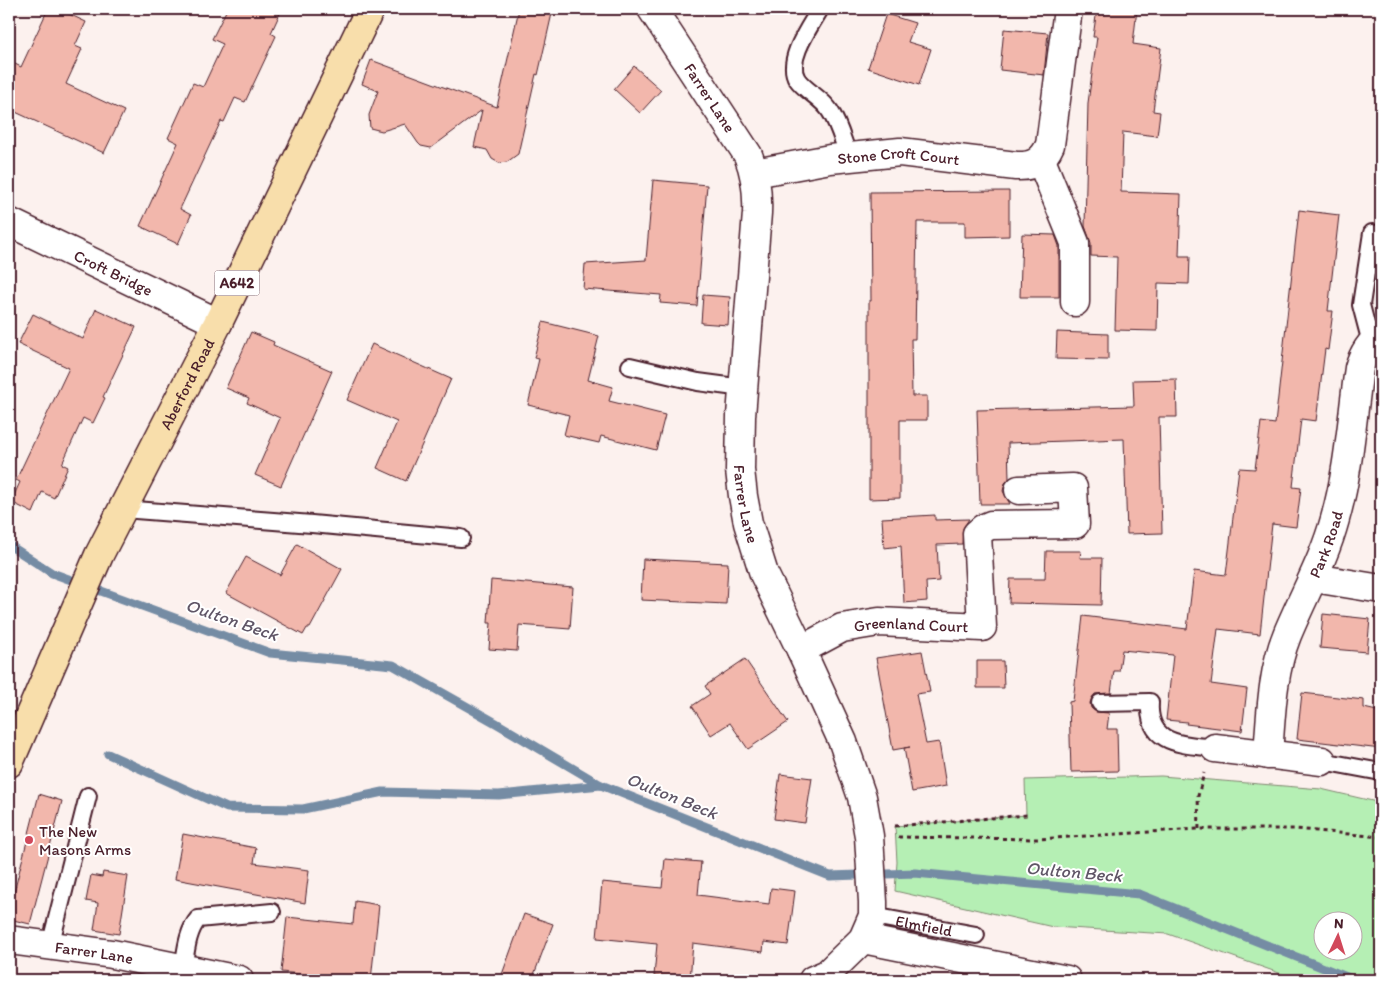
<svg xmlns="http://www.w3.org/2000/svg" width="1390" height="989" font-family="Itim,sans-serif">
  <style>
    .green { fill: #b5efb4; stroke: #808770; fill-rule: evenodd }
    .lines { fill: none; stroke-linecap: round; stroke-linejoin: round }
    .stream { stroke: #758ca4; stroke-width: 9 }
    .building { fill: #f2b7ac; stroke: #4a1f2b }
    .lane-casing { stroke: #4a1f2b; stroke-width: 20 }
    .street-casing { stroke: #4a1f2b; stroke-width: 31 }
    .primary-casing { stroke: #4a1f2b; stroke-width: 31 }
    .path { stroke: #4a1f2b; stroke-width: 3; stroke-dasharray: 4 4; stroke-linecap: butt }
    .lane { stroke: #fff; stroke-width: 16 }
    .street { stroke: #fff; stroke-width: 28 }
    .primary { stroke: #f8deab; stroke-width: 28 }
    .poi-dot { fill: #d1495b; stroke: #fff; stroke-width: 2 }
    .labels { text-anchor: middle; stroke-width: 4; stroke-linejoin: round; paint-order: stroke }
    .shield { fill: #fff; stroke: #80626b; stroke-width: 1 }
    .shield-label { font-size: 15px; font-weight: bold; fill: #4a1f2b }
    .street-label { font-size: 16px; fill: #4a1f2b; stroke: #fff }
    .poi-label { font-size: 16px; fill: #4a1f2b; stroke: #fff; text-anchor: start }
    .water-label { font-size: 18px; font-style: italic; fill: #605667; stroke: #fff }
  </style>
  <rect width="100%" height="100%" fill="#fcf1ee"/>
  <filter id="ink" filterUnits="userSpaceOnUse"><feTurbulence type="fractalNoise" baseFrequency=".02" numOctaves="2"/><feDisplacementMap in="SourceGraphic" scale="10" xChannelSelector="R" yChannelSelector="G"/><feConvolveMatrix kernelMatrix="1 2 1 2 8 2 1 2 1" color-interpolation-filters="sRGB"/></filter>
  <g filter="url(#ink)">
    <path class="green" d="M1161 776 1321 789 1381 803V980H1299L1168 934 1053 927 895 891 897 862 895 826 1026 815 1025 780ZM1322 922H1352V952H1322Z"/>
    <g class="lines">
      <g class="stream">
        <polyline points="9,545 52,573 270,653 393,665 496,723 601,785 830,876 915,873 1139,894 1354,980"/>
        <polyline points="108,754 227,808 303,809 383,792 499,795 601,785"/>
      </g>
    </g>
    <g class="building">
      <polygon points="48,9 58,9 86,22 75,46 82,49 66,84 124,111 104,153 9,109 9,61 21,67"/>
      <polygon points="227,9 282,9 271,33 276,36 245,102 235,98 224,122 221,121 180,209 191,215 178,244 140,226 178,143 168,138 193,83 203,87 223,44 212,39"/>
      <polygon points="519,9 553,9 538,75 536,74 518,154 507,162 499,163 492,159 487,150 474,147 482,110 431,148 421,146 418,143 405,124 382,131 370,128 369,115 378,91 362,84 371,60 497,107"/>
      <polygon points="1097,9 1137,9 1133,44 1161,48 1153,111 1160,112 1157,136 1123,132 1121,192 1181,194 1179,256 1190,256 1189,284 1158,283 1157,331 1115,330 1117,257 1091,256 1091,243 1085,226 1088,103 1097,37 1093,37"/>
      <polygon points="886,14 915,23 908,42 931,49 919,85 868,68"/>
      <polygon points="1004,29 1048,33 1044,75 1000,70"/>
      <polygon points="634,66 661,90 640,113 614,89"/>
      <polygon points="653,180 707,185 697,306 660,303 661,295 583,289 585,264 646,260"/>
      <polygon points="1009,191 1009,236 965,237 965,222 917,222 915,339 911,339 912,396 927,396 927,420 900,420 900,498 869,499 869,301 871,301 870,192"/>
      <polygon points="1299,210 1339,215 1328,311 1333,311 1328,350 1325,349 1316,421 1301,419 1293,487 1301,488 1296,527 1272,524 1260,634 1218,629 1211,684 1247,689 1242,731 1186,724 1187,722 1166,720 1173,655 1122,650 1119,671 1114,671 1111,693 1095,694 1092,698 1090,703 1091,708 1096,712 1109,713 1107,729 1117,729 1118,771 1071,772 1069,702 1073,701 1083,616 1187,629 1194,571 1226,575 1239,468 1255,469 1261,422 1275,424"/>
      <polygon points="1022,234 1055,235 1059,246 1059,297 1020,297"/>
      <polygon points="703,295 730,297 728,325 701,323"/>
      <polygon points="96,309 136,327 103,397 105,398 93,423 83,418 62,464 68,467 54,498 42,492 33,513 11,502 20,482 16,480 69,368 18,344 33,314 83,339"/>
      <polygon points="543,322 599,336 588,380 613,387 609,401 665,415 656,450 601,436 599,443 564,435 569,415 528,405 539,359 534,358"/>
      <polygon points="251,332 274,342 273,345 332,371 281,486 255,475 280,418 247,403 249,398 226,388"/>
      <polygon points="1057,332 1108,334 1108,360 1056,359"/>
      <polygon points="372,344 451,379 406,481 377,468 397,422 347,400"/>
      <polygon points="1176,379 1177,417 1159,417 1162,533 1127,534 1124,439 1008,443 1009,479 1005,483 1003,491 1010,504 980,504 977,410 1134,406 1133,380"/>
      <polygon points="935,515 935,520 969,519 963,528 962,544 937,545 939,581 926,582 927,601 904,603 901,546 884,548 882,518"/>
      <polygon points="297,544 342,569 310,628 307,628 303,635 226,593 246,557 280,575"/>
      <polygon points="1046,551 1081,551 1080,558 1102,558 1101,605 1009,603 1010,579 1045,579"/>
      <polygon points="643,559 728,563 726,604 641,600"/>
      <polygon points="491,580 573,587 570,629 519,625 517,651 489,649 491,623 488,623"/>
      <polygon points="1323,614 1370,619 1367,652 1320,648"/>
      <polygon points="922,651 930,692 916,694 926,744 939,742 946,786 912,792 904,748 910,747 893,750 876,658"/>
      <polygon points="745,659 788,722 748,749 730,723 711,735 692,706 710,694 705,686"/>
      <polygon points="977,661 1003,661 1004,688 977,688"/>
      <polygon points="1302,693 1364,700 1364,708 1381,712 1381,749 1297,739"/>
      <polygon points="780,774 812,778 805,823 774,819"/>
      <polygon points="39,794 62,801 30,924 9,919 9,912"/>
      <polygon points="183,834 256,848 254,863 309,870 305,903 175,879"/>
      <polygon points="665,859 701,862 698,895 769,904 771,888 795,891 788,945 764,942 763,952 693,943 690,980 654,976 657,944 597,938 602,882 662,888"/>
      <polygon points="103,872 128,876 119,934 94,930 98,903 86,901 91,875 102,877"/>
      <polygon points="355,901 379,905 371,980 353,980 281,972 287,917 353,924"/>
      <polygon points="524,914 553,924 532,980 500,980"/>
    </g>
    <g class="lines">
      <g class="lane-casing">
        <g id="lane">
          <path d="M820 9C811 25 785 60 797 79 805 91 822 98 830 111 839 124 843 142 849 157"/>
          <polyline points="1371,343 1361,305 1372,233"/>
          <polyline points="630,366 698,382 743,388"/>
          <polyline points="123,509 312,524 461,538"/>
          <path d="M1100 703 1150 702C1147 746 1183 744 1215 748"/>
          <polyline points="1322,761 1381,772"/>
          <path id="s1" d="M873 916 976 935"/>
          <polyline points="50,946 88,796"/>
          <path d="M183 969C186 952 187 932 198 919L272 912"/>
        </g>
      </g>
      <g class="street-casing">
        <g id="street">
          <path id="s2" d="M652 9 748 155C756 175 758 192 757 213L741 416 740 470 743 496 748 523 764 574 801 650 843 742 862 797 869 836 873 902V916L863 939 827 974 813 980"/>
          <polyline points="1041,160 1075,243 1075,302"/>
          <path id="s3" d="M755 173 830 159 900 152 1016 166C1033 167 1043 161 1050 145L1068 9"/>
          <path id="s4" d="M9 222 218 323"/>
          <polyline points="1314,578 1381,589"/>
          <path id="s5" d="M801 650 842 628 879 622 982 627 977 534 984 528 991 525 1075 524 1073 488 1019 490"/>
          <polyline points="1215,748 1322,761"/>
          <path id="s6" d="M1268 755C1271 715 1272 672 1287 635 1303 596 1324 560 1335 519 1349 470 1352 418 1359 368 1363 354 1369 344 1381 335"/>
          <polyline points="863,939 1067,980"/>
          <path id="s7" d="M9 940 112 954 239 980"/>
        </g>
      </g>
      <g class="primary-casing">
        <g id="primary">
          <path id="s8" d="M9 763 99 555 218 323 370 9"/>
        </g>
      </g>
      <g class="path">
        <polyline points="895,826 1027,815"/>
        <polyline points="1199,829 1198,796 1204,773"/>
        <polyline points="898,837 1036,839 1199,829 1296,829 1381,837"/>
      </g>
      <use href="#lane" class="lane"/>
      <use href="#street" class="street"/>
      <use href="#primary" class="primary"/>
    </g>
  </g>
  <circle class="poi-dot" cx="29" cy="840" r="5"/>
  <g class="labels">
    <rect class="shield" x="214.5" y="270.5" width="45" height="25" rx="4"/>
    <g class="shield-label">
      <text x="237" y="288">A642</text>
    </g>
    <g class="street-label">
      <text dy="6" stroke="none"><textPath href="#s2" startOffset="106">Farrer Lane</textPath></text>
      <text dy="6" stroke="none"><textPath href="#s3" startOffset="145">Stone Croft Court</textPath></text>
      <text dy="6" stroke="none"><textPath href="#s4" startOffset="116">Croft Bridge</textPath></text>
      <text dy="6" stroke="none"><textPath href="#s8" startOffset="419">Aberford Road</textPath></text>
      <text dy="6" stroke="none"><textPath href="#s2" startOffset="526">Farrer Lane</textPath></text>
      <text dy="6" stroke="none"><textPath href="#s6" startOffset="221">Park Road</textPath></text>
      <text dy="6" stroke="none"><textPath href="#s5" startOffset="116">Greenland Court</textPath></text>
      <text dy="6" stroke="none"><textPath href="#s1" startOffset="52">Elmfield</textPath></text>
      <text dy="6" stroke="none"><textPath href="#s7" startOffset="86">Farrer Lane</textPath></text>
    </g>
    <g class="poi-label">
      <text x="39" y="837">The New<tspan x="39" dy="18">Masons Arms</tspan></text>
    </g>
    <g class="water-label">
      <text transform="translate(232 620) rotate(19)" y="6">Oulton Beck</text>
      <text transform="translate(672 796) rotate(22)" y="6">Oulton Beck</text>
      <text transform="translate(1074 872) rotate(5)" y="6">Oulton Beck</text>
    </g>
  </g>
  <rect width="1390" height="989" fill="none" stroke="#fff" stroke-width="30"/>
  <rect x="15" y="15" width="1360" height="959" fill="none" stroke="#4a1f2b" stroke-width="2" filter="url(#ink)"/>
  <g transform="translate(1338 936) rotate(4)"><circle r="24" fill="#ffffff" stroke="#b7a5aa"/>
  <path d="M0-4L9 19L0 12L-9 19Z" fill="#d1495b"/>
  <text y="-8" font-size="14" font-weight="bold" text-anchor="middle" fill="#4a1f2b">N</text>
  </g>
</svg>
